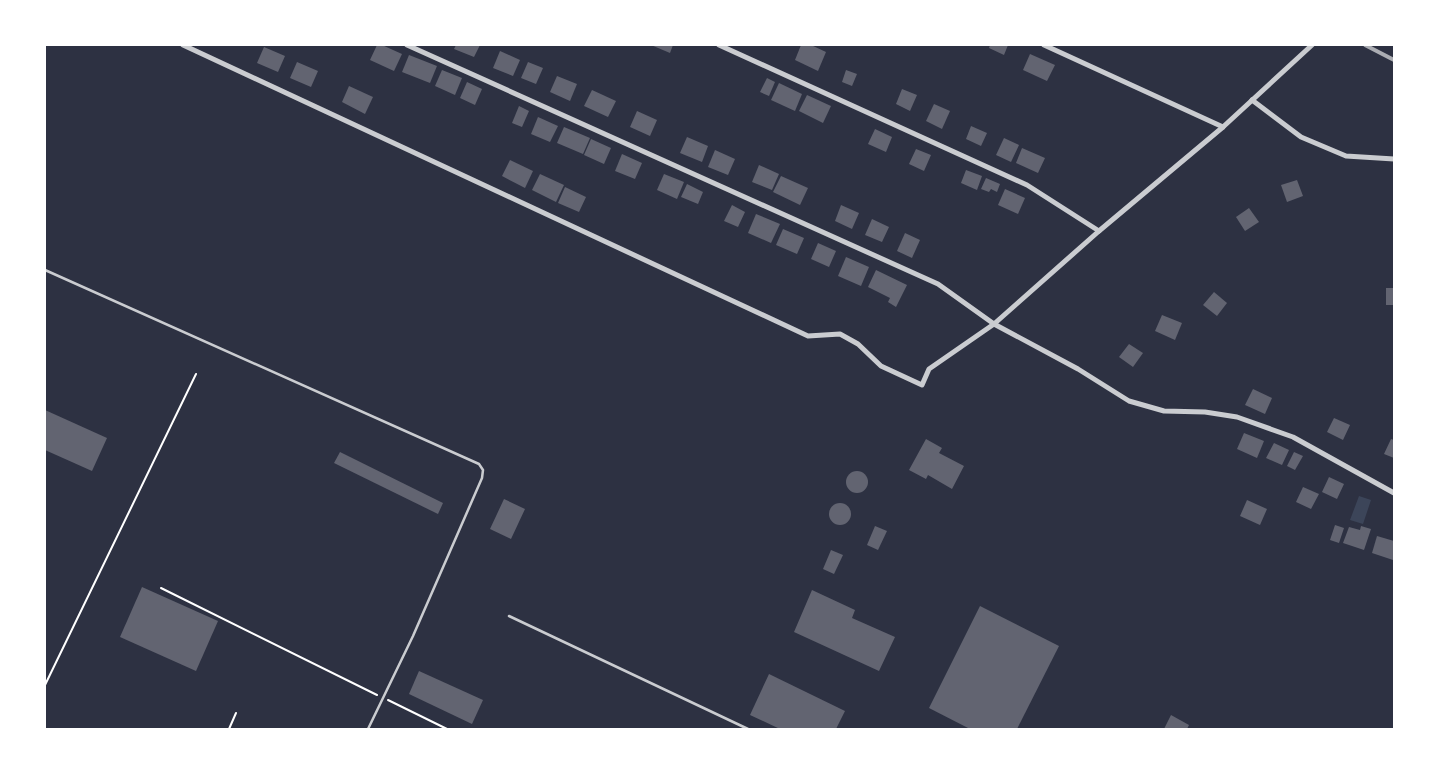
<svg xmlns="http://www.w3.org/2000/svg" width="1439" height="774" font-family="Quicksand,sans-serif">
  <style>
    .green { fill: #3c4559 }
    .building { fill: #626471 }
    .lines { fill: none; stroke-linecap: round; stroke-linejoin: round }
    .path { stroke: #fff; stroke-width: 2 }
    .service { stroke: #caccd0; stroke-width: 2.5 }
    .minor { stroke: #caccd0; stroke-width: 5 }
    .rail { stroke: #abadb3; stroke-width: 4 }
  </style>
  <rect width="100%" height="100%" fill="#2d3142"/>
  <polygon class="green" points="1359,496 1371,500 1363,524 1350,520"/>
  <g class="building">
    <polygon points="377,45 382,45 402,54 394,71 370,60"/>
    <polygon points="456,45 480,45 474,57 454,49"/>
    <polygon points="651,45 673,45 670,53"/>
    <polygon points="801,45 811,45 826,52 818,71 795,60"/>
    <polygon points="990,45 1008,45 1004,55 989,48"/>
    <polygon points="264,47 285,56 278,72 257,63"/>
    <polygon points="500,51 520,60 513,76 493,68"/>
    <polygon points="1030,54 1055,65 1047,81 1023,70"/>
    <polygon points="409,55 437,66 430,83 402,72"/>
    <polygon points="297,62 318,71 311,87 290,78"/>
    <polygon points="528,62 543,68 536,84 521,78"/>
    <polygon points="442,70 462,78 455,95 435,86"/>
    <polygon points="846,70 857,74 852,86 842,82"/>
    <polygon points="557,76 577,84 570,101 550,92"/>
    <polygon points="767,78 775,82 769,96 760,92"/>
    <polygon points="467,82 482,89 475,105 460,98"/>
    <polygon points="779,83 802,94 795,111 771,100"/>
    <polygon points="349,86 373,97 365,114 342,102"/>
    <polygon points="902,89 917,95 910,111 896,104"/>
    <polygon points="592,90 616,101 608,117 584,106"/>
    <polygon points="807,95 831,106 823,123 799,111"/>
    <polygon points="934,104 950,111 942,129 926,121"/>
    <polygon points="519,106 529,111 522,127 512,123"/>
    <polygon points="637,111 657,120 650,136 630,127"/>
    <polygon points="538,117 558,126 550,142 531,134"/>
    <polygon points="971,126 987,133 981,146 966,139"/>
    <polygon points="564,127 590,138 583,154 557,143"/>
    <polygon points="875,129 892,137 886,152 868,144"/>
    <polygon points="687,137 708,146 702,162 680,153"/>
    <polygon points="1004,138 1019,145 1011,162 996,155"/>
    <polygon points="591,139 611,148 604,164 584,155"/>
    <polygon points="1022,148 1045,158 1038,173 1016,163"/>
    <polygon points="916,149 931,155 924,171 909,164"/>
    <polygon points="715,150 735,159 728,175 708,167"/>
    <polygon points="622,154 642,163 635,179 615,171"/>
    <polygon points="510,160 533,171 525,188 502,176"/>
    <polygon points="759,165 779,174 772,190 752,182"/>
    <polygon points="966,170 982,176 977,190 961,183"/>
    <polygon points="540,174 564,185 556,202 532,190"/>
    <polygon points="664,174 684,182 677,199 657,190"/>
    <polygon points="781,176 808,188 800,205 773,192"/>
    <polygon points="986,178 1000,184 997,192 991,189 989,192 981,189"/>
    <polygon points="1297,180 1303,196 1287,202 1281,185"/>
    <polygon points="687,184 703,192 698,204 681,197"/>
    <polygon points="565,187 586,197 579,212 558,203"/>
    <polygon points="1005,189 1025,198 1018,214 998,205"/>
    <polygon points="732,205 745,212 738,227 724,221"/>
    <polygon points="841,205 859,213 852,229 835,221"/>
    <polygon points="1249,208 1259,222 1245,231 1236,217"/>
    <polygon points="756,214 780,224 771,243 748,233"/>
    <polygon points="872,219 889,227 882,242 865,235"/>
    <polygon points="783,229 804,238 797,254 776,245"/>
    <polygon points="905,233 920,240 912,258 897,251"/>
    <polygon points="818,243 836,251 829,267 811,259"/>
    <polygon points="846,257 869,267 861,286 838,276"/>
    <polygon points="876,270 907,285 896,307 888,302 890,298 868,287"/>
    <rect x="1386" y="288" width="8" height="17"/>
    <polygon points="1214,292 1227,303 1217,316 1203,305"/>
    <polygon points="1162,315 1182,323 1175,340 1155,331"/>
    <polygon points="1129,344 1143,353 1133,367 1119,357"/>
    <polygon points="1253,389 1272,398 1265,414 1245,405"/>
    <polygon points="45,410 107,438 92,471 45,450"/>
    <polygon points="1334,418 1350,425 1343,440 1327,432"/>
    <polygon points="1244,433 1264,441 1257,458 1237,449"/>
    <polygon points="926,439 942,448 939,453 964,466 952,489 928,475 926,479 909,470"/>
    <polygon points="1391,439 1394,440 1394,458 1384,454"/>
    <polygon points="1274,443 1289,450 1282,465 1266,458"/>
    <polygon points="340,452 443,503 438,514 334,463"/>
    <polygon points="1294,452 1303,456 1295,470 1287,466"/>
    <circle cx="857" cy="482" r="11"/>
    <polygon points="1329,477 1344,484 1337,499 1322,492"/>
    <polygon points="1303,487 1319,494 1311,509 1296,502"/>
    <polygon points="504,499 525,509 511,539 490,529"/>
    <polygon points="1247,500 1267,509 1260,525 1240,516"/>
    <circle cx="840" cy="514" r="11"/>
    <polygon points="1335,525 1344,528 1339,543 1330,540"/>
    <polygon points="875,526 887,531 878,550 867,545"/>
    <polygon points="1361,526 1371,529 1364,550 1343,543 1349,527 1360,530"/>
    <polygon points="1377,536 1394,541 1393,560 1372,553"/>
    <polygon points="831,550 843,555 834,574 823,569"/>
    <polygon points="142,587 218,621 196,671 120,637"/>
    <polygon points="812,590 855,610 852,618 895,637 879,671 794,632"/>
    <polygon points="980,606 1059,646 1017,729 970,729 929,708"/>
    <polygon points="419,671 483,700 472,724 409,694"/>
    <polygon points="769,674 845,711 836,729 780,729 750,715"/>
    <polygon points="1171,715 1189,725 1187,729 1164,729"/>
  </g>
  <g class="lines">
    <g class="path">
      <polyline points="161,588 377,695"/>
      <polyline points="45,685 196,374"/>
      <polyline points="388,700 447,729"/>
      <polyline points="229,729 236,713"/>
    </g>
    <g class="service">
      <polyline points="45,270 479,464 483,470 482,478 413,636 368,729"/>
      <polyline points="509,616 748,729"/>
    </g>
    <g class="minor">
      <polyline points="183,45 808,336 840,334 858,344 881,366 922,385 929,369 994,324 1099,231 1223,127 1312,45"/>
      <polyline points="407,45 938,284 994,324 1078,369 1129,401 1164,411 1205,412 1237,417 1293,437 1394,493"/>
      <polyline points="719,45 1027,185 1099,231"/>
      <polyline points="1044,45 1223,127"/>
      <polyline points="1252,100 1301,137 1346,156 1394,159"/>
    </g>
    <polyline class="rail" points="1365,45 1394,60"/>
  </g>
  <rect width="1439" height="774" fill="none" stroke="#ffffff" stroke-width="92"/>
</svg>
